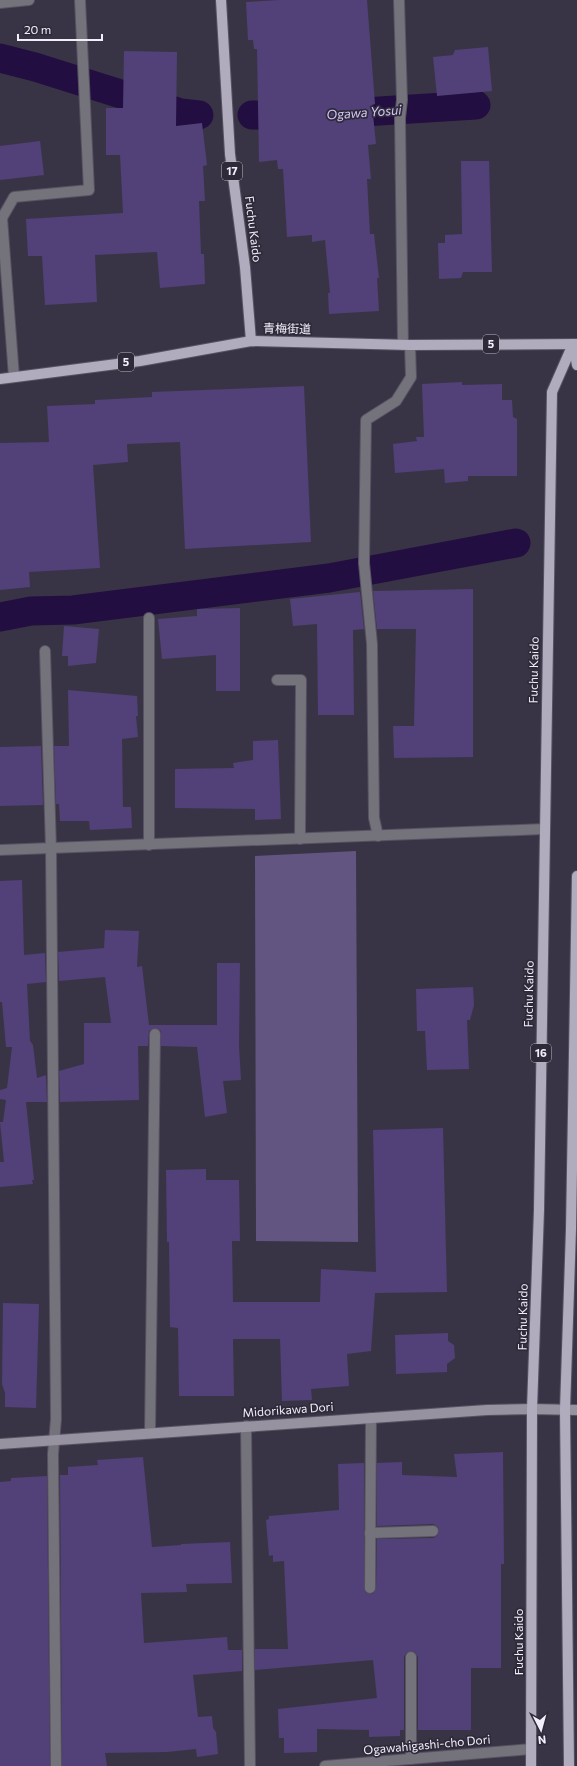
<svg xmlns="http://www.w3.org/2000/svg" width="577" height="1766" font-family="Commissioner,'Noto Sans JP',sans-serif">
  <style>
    .green { fill: #625581 }
    .lines { fill: none; stroke-linecap: round; stroke-linejoin: round }
    .canal { stroke: #230e42; stroke-width: 29 }
    .building { fill: #524078 }
    .lane-casing { stroke: #575262; stroke-width: 12 }
    .street-casing { stroke: #575262; stroke-width: 12 }
    .secondary-casing { stroke: #575262; stroke-width: 12 }
    .primary-casing { stroke: #575262; stroke-width: 12 }
    .lane { stroke: #74727b; stroke-width: 10 }
    .street { stroke: #74727b; stroke-width: 10 }
    .secondary { stroke: #9692a0; stroke-width: 10 }
    .primary { stroke: #b0abbd; stroke-width: 10 }
    .labels { text-anchor: middle; stroke-width: 3.5; stroke-linejoin: round; paint-order: stroke }
    .shield { fill: #2f2a3a; stroke: #b8b4c0; stroke-width: 1 }
    .shield-label { font-size: 11px; font-weight: bold; fill: #f2effa }
    .street-label { font-size: 12px; fill: #f2effa; stroke: #2f2a3a }
    .water-label { font-size: 13px; font-style: italic; fill: #d5c7fb; stroke: #2f2a3a }
  </style>
  <rect width="100%" height="100%" fill="#393445"/>
  <polygon class="green" points="356,851 358,1242 256,1241 255,856"/>
  <g class="lines">
    <g class="canal">
      <polyline points="0,58 35,67 181,113 199,115"/>
      <polyline points="252,115 299,116 476,105"/>
      <polyline points="0,617 31,611 73,610 329,578 516,543"/>
    </g>
  </g>
  <g class="building">
    <polygon points="280,0 367,0 375,104 372,105 376,144 368,145 371,179 367,179 370,234 374,234 379,278 377,278 379,311 329,314 328,293 330,293 325,240 312,242 312,235 287,237 283,169 278,169 277,160 259,162 257,49 254,49 253,40 248,40 246,2"/>
    <polygon points="488,47 492,91 437,96 433,57 453,55 455,50"/>
    <polygon points="124,51 177,52 176,126 202,123 207,165 203,166 205,201 199,201 201,254 204,254 205,284 160,288 157,252 95,255 97,302 45,305 42,256 28,256 26,219 123,213 120,155 106,155 106,108 123,108"/>
    <polygon points="40,141 44,175 0,180 0,146"/>
    <polygon points="461,161 489,161 492,272 463,272 461,278 439,279 438,243 445,243 445,235 462,234"/>
    <polygon points="462,382 462,385 502,384 502,400 512,400 513,417 517,419 517,476 468,476 468,481 445,483 444,469 395,473 393,444 417,441 416,437 424,437 422,384"/>
    <polygon points="304,386 311,542 185,549 180,442 127,444 128,462 93,465 100,568 29,572 30,587 0,590 0,443 49,442 47,406 95,404 95,400 152,397 152,392"/>
    <polygon points="473,589 473,757 394,758 393,726 414,726 416,629 377,629 373,591"/>
    <polygon points="360,592 364,629 353,630 354,715 318,715 317,624 293,626 290,599"/>
    <polygon points="240,608 240,691 216,691 216,655 162,659 158,619 197,616 197,609"/>
    <polygon points="64,626 99,629 96,663 68,666 68,656 62,656"/>
    <polygon points="68,690 137,696 138,716 136,716 138,737 122,739 123,807 131,807 132,828 90,830 89,821 60,821 59,804 56,804 54,746 69,746"/>
    <polygon points="278,740 281,819 255,820 255,809 175,808 175,769 234,768 233,763 253,760 253,741"/>
    <polygon points="41,746 43,805 0,806 0,747"/>
    <polygon points="22,880 24,955 45,953 46,982 27,984 30,1041 33,1045 37,1078 46,1075 47,1102 26,1102 34,1180 32,1180 33,1184 0,1187 0,1162 4,1162 0,1122 3,1122 6,1100 0,1099 0,1090 7,1088 12,1047 6,1047 2,1002 0,1002 0,881"/>
    <polygon points="105,930 139,931 137,967 142,966 149,1025 217,1025 217,963 240,963 239,1046 241,1080 223,1081 227,1113 205,1117 197,1047 161,1046 161,1031 155,1028 149,1031 148,1046 138,1046 139,1100 60,1102 59,1071 84,1064 84,1023 111,1023 105,977 59,981 58,952 104,948"/>
    <polygon points="473,987 474,1005 470,1020 467,1020 469,1069 427,1070 425,1031 417,1031 416,989"/>
    <polygon points="443,1128 447,1292 375,1293 371,1351 347,1354 349,1386 311,1389 312,1400 282,1401 280,1339 233,1339 234,1396 179,1396 178,1328 170,1327 169,1242 167,1242 166,1170 206,1169 206,1180 239,1180 240,1241 232,1241 233,1302 320,1302 321,1269 376,1272 373,1130"/>
    <polygon points="3,1303 39,1304 36,1408 5,1407 5,1393 2,1384"/>
    <polygon points="448,1333 448,1341 454,1345 455,1358 447,1364 447,1372 396,1374 395,1335"/>
    <polygon points="503,1452 504,1564 501,1564 501,1668 471,1668 471,1730 418,1730 418,1657 415,1652 411,1651 406,1653 404,1657 404,1730 400,1730 400,1736 369,1737 369,1730 317,1729 317,1752 284,1753 284,1738 279,1738 278,1709 377,1698 373,1660 255,1670 255,1649 288,1649 284,1561 273,1562 273,1555 269,1556 266,1520 269,1519 269,1516 339,1510 338,1464 364,1463 364,1588 366,1593 373,1594 376,1588 377,1539 433,1538 437,1536 439,1531 438,1527 433,1524 377,1526 377,1463 402,1462 402,1475 457,1477 454,1454"/>
    <polygon points="143,1457 152,1547 181,1545 181,1544 230,1542 232,1583 186,1584 187,1592 141,1593 144,1643 227,1637 228,1650 242,1650 242,1671 193,1675 198,1717 212,1716 213,1728 216,1732 218,1754 197,1757 196,1749 167,1752 105,1753 107,1766 62,1766 60,1475 68,1475 68,1467 98,1465 97,1460"/>
    <polygon points="47,1476 50,1766 0,1766 0,1482 11,1481 11,1478"/>
  </g>
  <g class="lines">
    <g class="lane-casing">
      <g id="lane">
        <polyline points="0,3 29,0"/>
        <polyline points="149,618 149,845"/>
        <polyline points="277,680 301,680 300,839"/>
        <polyline points="378,836 374,818 372,644 364,563 366,420 396,401 411,377 410,345"/>
        <polyline points="150,1433 155,1034"/>
        <polyline points="370,1533 433,1531"/>
        <polyline points="370,1588 371,1418"/>
        <polyline points="411,1657 411,1759"/>
      </g>
    </g>
    <g class="street-casing">
      <g id="street">
        <polyline points="399,0 402,100 400,118 403,345"/>
        <polyline points="14,377 2,218 14,197 89,190 80,0"/>
        <polyline points="45,651 51,849 56,1419 53,1454 56,1766"/>
        <polyline points="0,850 544,829"/>
        <polyline points="246,1426 250,1766"/>
        <polyline points="325,1766 531,1749"/>
      </g>
    </g>
    <g class="secondary-casing">
      <polyline id="secondary" points="0,1444 487,1410 532,1409 577,1410"/>
    </g>
    <g class="primary-casing">
      <g id="primary">
        <polyline points="221,0 230,154 245,267 251,341"/>
        <polyline points="573,344 577,365"/>
        <polyline points="0,379 140,361 251,341 410,345 577,344"/>
        <polyline points="531,1766 532,1409 539,1210 552,392 573,344"/>
        <polyline points="569,1766 565,1410 571,1229 577,876"/>
      </g>
    </g>
    <use href="#lane" class="lane"/>
    <use href="#street" class="street"/>
    <use href="#secondary" class="secondary"/>
    <use href="#primary" class="primary"/>
  </g>
  <g class="labels">
    <g class="shield">
      <rect x="222" y="162" width="20" height="18" rx="3"/>
      <rect x="483" y="335" width="16" height="18" rx="3"/>
      <rect x="118" y="353" width="16" height="18" rx="3"/>
      <rect x="531" y="1044" width="20" height="18" rx="3"/>
    </g>
    <g class="shield-label">
      <text x="232" y="175">17</text>
      <text x="491" y="348">5</text>
      <text x="126" y="366">5</text>
      <text x="541" y="1057">16</text>
    </g>
    <g class="street-label">
      <text transform="translate(253 229) rotate(83)" y="4">Fuchu Kaido</text>
      <text transform="translate(287 329) rotate(1)" y="4">青梅街道</text>
      <text transform="translate(534 670) rotate(-89)" y="4">Fuchu Kaido</text>
      <text transform="translate(529 994) rotate(-89)" y="4">Fuchu Kaido</text>
      <text transform="translate(523 1317) rotate(-89)" y="4">Fuchu Kaido</text>
      <text transform="translate(288 1410) rotate(-4)" y="4">Midorikawa Dori</text>
      <text transform="translate(519 1642) rotate(-90)" y="4">Fuchu Kaido</text>
      <text transform="translate(427 1745) rotate(-5)" y="4">Ogawahigashi-cho Dori</text>
    </g>
    <g class="water-label">
      <text transform="translate(364 112) rotate(-4)" y="5">Ogawa Yosui</text>
    </g>
  </g>
  <g transform="translate(541 1730) rotate(174)" stroke="#2f2a3a" stroke-width="3" paint-order="stroke">
  <path d="M0-3L7 15L0 10L-7 15Z" fill="#f2effa"/>
  <text y="-6" font-size="11" font-weight="bold" text-anchor="middle" fill="#f2effa">N</text>
  </g>
  <path d="M18 34v6h84v-6" fill="none" stroke="#f2effa" stroke-width="2"/>
  <text x="24" y="34" font-size="12" fill="#f2effa" stroke="#2f2a3a" stroke-width="3" paint-order="stroke">20 m</text>
</svg>
